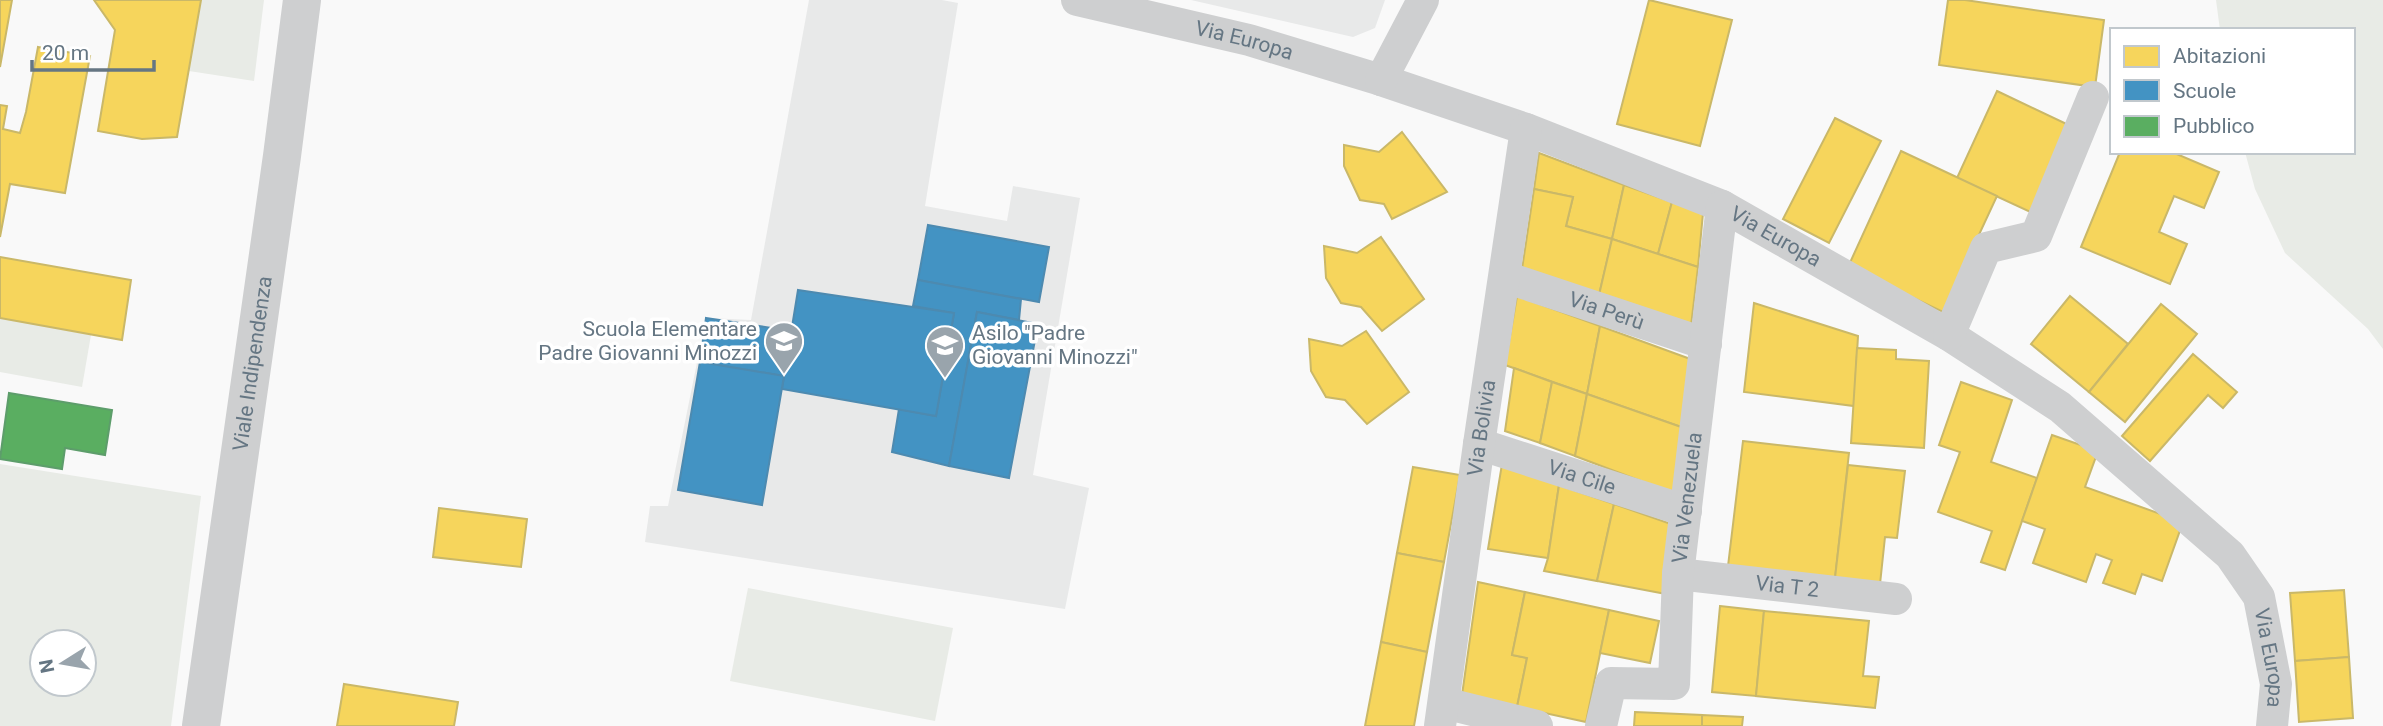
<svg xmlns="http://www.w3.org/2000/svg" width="2383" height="726" font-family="Roboto,sans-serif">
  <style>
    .built { fill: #e8e9e9 }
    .green { fill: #e8ebe6; fill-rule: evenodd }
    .homes { fill: #f6d55c; stroke: #cab868; stroke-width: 2 }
    .schools { fill: #4393c3; stroke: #4d8ab0; stroke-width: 2 }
    .public { fill: #5aae61; stroke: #5d9d6b; stroke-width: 2 }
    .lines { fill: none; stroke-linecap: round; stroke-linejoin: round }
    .minor { stroke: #cecfd0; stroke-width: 32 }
    .tertiary { stroke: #cecfd0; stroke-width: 38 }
    .labels { text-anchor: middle; stroke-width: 7; stroke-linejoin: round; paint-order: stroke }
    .street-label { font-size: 21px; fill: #657683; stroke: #fff }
    .poi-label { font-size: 21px; fill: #657683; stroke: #fff; text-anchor: end }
  </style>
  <rect width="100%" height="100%" fill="#f9f9f9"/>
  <g class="built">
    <polygon points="809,0 942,0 958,3 925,206 1007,221 1013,186 1080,198 1033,475 1089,488 1065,609 645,542 650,506 668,506 706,318 751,320"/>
    <polygon points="1191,0 1385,0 1375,28 1353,37"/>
  </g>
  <g class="green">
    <polygon points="201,0 264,0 254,81 189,71"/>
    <polygon points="2216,0 2383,0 2383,349 2368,329 2285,253 2255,189 2245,152 2353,152 2353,30 2220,30"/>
    <polygon points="0,318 91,335 82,387 0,372"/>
    <path d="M0 464 201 496 171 726H0ZM42 642H84V684H42Z"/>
    <polygon points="748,588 953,628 935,721 730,681"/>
  </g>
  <g class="homes">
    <polygon points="0,0 12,0 0,67"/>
    <polygon points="94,0 201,0 177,137 142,139 98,131 115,30"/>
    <polygon points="1649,0 1732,20 1700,146 1617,124"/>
    <polygon points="1948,0 1965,0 2104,20 2095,87 1939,65"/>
    <polygon points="38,47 90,56 65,193 10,184 0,237 0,105 7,106 3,129 20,133 26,112"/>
    <polygon points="1997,91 2075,128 2035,214 1957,178"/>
    <polygon points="1835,118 1881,141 1829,243 1783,219"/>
    <polygon points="1402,132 1447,192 1392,219 1384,204 1360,200 1344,166 1344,145 1379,152"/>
    <polygon points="1901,151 1997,196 1943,312 1848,267"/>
    <polygon points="2120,152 2172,152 2219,172 2204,208 2174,196 2159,232 2187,244 2170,284 2081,247"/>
    <polygon points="1539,153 1624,185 1612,239 1566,226 1573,197 1534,189"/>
    <polygon points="1624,185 1672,202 1658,254 1612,239"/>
    <polygon points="1534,189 1573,197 1566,226 1612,239 1599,295 1522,269"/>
    <polygon points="1672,202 1703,213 1698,267 1658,254"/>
    <polygon points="1381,237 1424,299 1382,331 1361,307 1341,303 1326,278 1324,246 1357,253"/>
    <polygon points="1612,239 1698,267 1691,326 1599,295"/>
    <polygon points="0,257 131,280 122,340 0,318"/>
    <polygon points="1517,296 1600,326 1587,394 1505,365"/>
    <polygon points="2070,296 2128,344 2089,392 2031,344"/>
    <polygon points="1754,303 1858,336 1854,406 1744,392"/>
    <polygon points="2161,304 2197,334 2125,422 2089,392"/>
    <polygon points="1600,326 1693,360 1684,428 1587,394"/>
    <polygon points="1366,331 1409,392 1367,424 1345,400 1326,397 1311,371 1309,339 1342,346"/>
    <polygon points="1857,348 1896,350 1896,359 1929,361 1924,448 1851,443"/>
    <polygon points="2193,354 2237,392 2223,408 2208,395 2150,461 2122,436"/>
    <polygon points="1514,368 1552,382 1540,443 1505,431"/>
    <polygon points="1552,382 1587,394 1575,456 1540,443"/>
    <polygon points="1961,382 2012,400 1991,462 2037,478 2005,570 1981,562 1992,531 1938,512 1960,452 1939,445"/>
    <polygon points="1587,394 1684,428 1675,494 1575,456"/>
    <polygon points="2052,435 2098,451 2085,487 2183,522 2162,581 2142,574 2135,594 2103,583 2112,560 2096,554 2086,582 2033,563 2045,529 2022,521"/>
    <polygon points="1743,441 1849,453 1835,578 1728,566"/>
    <polygon points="1502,464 1559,485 1548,558 1488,549"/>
    <polygon points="1848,465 1905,471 1897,538 1885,537 1880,584 1835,578"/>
    <polygon points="1413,467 1460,475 1444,562 1397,553"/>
    <polygon points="1559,485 1614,504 1597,581 1544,571 1548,558"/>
    <polygon points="1614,504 1671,524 1666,594 1597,581"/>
    <polygon points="439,508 527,519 521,567 433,557"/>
    <polygon points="1397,553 1444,562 1427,652 1381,642"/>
    <polygon points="1478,582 1525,592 1512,655 1527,658 1517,707 1462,695"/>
    <polygon points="2344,590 2349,657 2295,661 2290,593"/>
    <polygon points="1525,592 1609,610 1586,722 1517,707 1527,658 1512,655"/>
    <polygon points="1720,606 1764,611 1756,696 1712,692"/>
    <polygon points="1609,610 1659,621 1650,663 1600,653"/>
    <polygon points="1764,611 1869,621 1863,676 1879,677 1875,708 1756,696"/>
    <polygon points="1381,642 1427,652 1414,726 1365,726"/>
    <polygon points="2349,657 2353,718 2299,722 2295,661"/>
    <polygon points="344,684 458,702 454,726 337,726"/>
    <polygon points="1635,712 1702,715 1702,726 1634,726"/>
    <polygon points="1702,715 1743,717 1742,726 1702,726"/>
  </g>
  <g class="schools">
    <polygon points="928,225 1049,247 1039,302 918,280"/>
    <polygon points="918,280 1021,299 1019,320 977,312 949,466 892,452 899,409 936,416 954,313 913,306"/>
    <polygon points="798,290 954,313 936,416 782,389"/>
    <polygon points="977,312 1038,324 1009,478 949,466"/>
    <polygon points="706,318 791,331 784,376 700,362"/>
    <polygon points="700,362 784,376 762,505 678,490"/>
  </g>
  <polygon class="public" points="9,393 112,410 105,455 65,448 62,469 0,459"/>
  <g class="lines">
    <g class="minor">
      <path id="s1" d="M1077 0 1249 40 1381 80 1526 129 1722 206 1949 335 2060 407 2230 555 2259 597 2276 684 2272 726"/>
      <polyline points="1381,80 1423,0"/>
      <path id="s2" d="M1505 277 1706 344"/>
      <polyline points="1949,335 1986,248 2036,236 2093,97"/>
      <path id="s3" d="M1479 444 1686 511"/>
      <path id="s4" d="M1678 574 1896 599"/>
      <polyline points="1444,703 1537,726"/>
      <path id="s5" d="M1440 726 1479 444 1526 129"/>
      <path id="s6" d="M1601 726 1611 683 1674 684 1678 574 1722 206"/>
    </g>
    <path class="tertiary" id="s7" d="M201 726 282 156 302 0"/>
  </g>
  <defs>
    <g id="school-pin" transform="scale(2.0125)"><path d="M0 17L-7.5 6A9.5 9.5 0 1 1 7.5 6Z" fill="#99a4ac" stroke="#fff"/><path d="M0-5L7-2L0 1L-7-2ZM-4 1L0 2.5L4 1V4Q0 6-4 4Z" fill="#fff"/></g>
  </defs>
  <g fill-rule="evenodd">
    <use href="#school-pin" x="784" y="341"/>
    <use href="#school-pin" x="945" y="345"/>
  </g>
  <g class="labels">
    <g class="street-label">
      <text dy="7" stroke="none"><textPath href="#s1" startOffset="172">Via Europa</textPath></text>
      <text dy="7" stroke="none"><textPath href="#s1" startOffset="740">Via Europa</textPath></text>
      <text dy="7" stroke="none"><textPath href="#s2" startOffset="107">Via Perù</textPath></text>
      <text dy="7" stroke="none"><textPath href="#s7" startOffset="366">Viale Indipendenza</textPath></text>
      <text dy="7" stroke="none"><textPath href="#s5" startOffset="301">Via Bolivia</textPath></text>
      <text dy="7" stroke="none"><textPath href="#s3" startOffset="108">Via Cile</textPath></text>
      <text dy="7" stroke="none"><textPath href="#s6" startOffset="294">Via Venezuela</textPath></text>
      <text dy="7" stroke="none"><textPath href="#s4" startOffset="110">Via T 2</textPath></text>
      <text dy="7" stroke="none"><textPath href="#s1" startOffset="1410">Via Europa</textPath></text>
    </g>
    <g class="poi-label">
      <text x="757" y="336">Scuola Elementare<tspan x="757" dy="24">Padre Giovanni Minozzi</tspan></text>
      <text x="972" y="340" text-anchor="start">Asilo "Padre<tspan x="972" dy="24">Giovanni Minozzi"</tspan></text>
    </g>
  </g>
  <rect x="2110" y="28" width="245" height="126" fill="#ffffff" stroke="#c1c8cd" stroke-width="2"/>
  <rect x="2124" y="46" width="35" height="21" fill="#f6d55c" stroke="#c1c8cd" stroke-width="2"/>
  <text x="2173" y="63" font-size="21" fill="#657683">Abitazioni</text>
  <rect x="2124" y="80" width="35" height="21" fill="#4393c3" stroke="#c1c8cd" stroke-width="2"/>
  <text x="2173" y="98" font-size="21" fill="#657683">Scuole</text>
  <rect x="2124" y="116" width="35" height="21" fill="#5aae61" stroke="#c1c8cd" stroke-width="2"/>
  <text x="2173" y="133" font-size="21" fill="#657683">Pubblico</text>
  <g transform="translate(63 663) rotate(259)"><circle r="33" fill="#ffffff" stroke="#c1c8cd" stroke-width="2"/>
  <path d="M0-5L12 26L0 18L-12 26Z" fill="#99a4ac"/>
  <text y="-10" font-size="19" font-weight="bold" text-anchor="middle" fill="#657683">N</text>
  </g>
  <path d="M32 60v10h122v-10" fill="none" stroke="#657683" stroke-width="3.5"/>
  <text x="42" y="60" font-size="21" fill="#657683" stroke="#ffffff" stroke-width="5" paint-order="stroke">20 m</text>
</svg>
